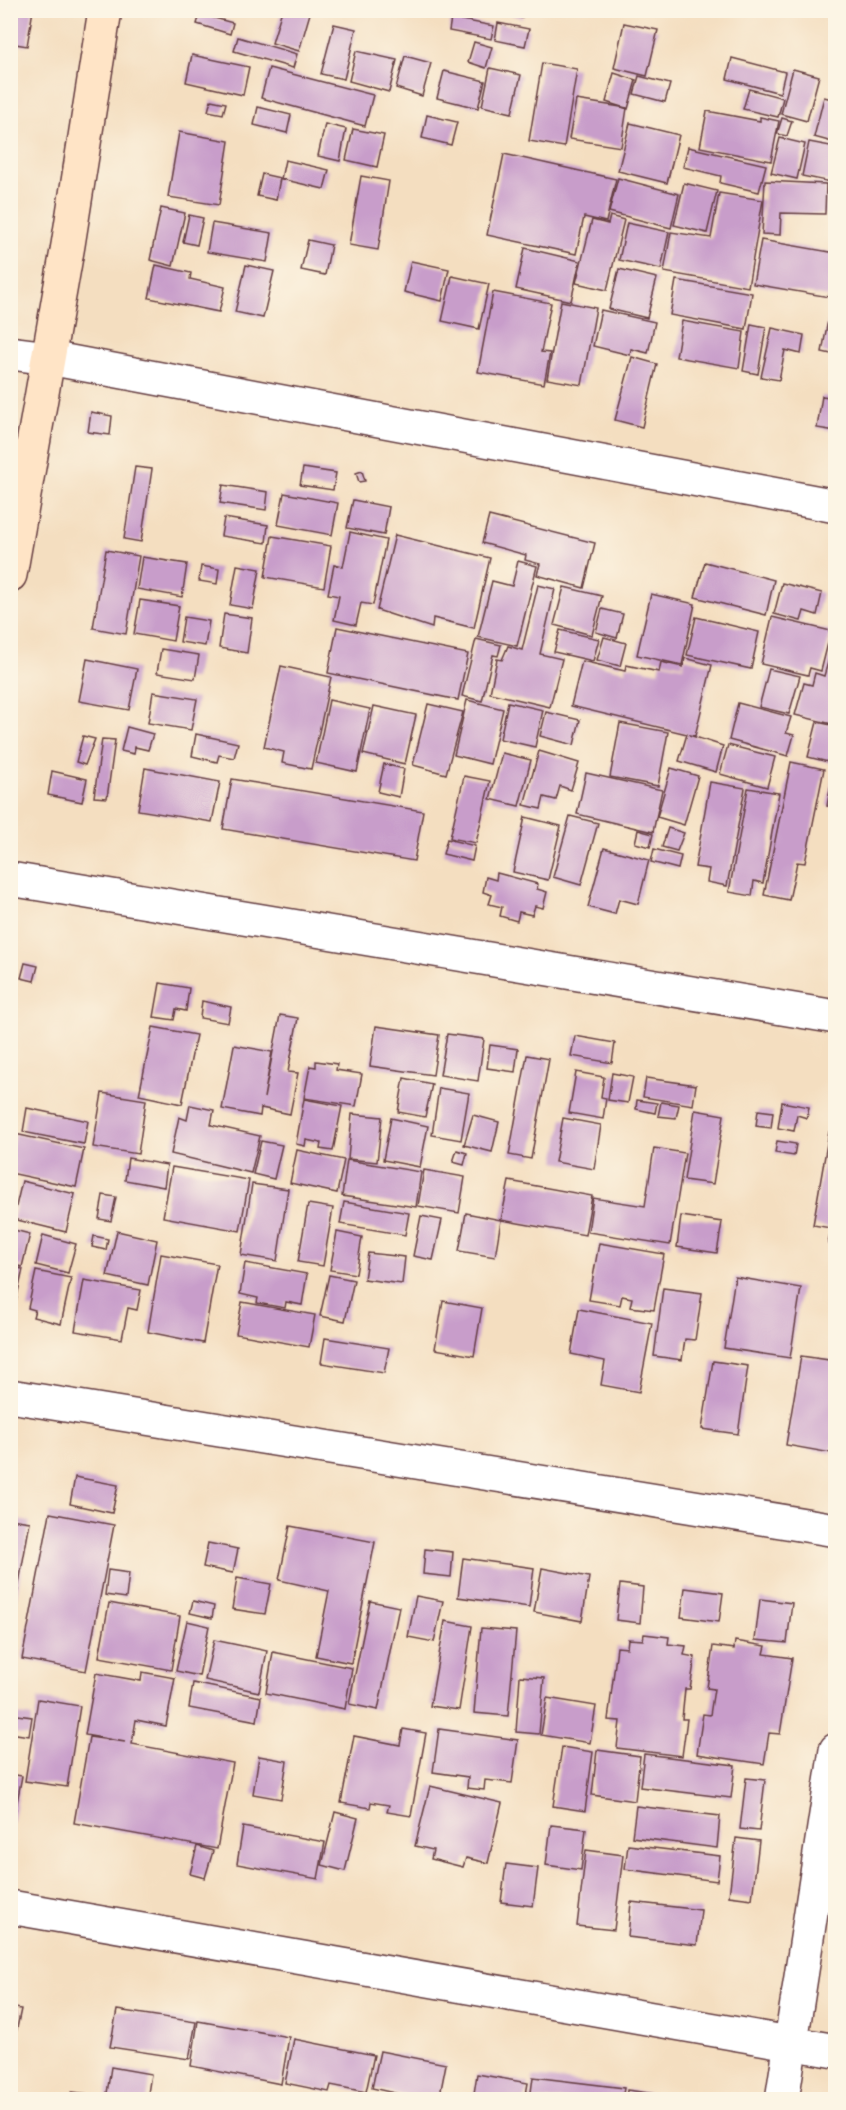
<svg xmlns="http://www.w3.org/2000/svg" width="846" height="2110" font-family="'IM FELL French Canon',serif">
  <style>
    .building { fill: #c89dca }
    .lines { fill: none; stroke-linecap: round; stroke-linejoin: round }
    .minor-casing { stroke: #643c41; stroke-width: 36 }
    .secondary-casing { stroke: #643c41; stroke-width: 36 }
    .minor { stroke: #fff; stroke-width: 33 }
    .secondary { stroke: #ffe4c6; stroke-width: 33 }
  </style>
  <rect width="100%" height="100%" fill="#fcf5e5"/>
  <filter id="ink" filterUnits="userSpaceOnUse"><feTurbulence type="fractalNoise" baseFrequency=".0167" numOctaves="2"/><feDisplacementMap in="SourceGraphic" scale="12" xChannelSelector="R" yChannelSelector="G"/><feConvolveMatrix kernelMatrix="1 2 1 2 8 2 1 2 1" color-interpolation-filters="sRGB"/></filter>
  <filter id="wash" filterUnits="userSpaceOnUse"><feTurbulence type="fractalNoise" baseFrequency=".008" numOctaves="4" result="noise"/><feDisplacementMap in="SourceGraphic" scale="24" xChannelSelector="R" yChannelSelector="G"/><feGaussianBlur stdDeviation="1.35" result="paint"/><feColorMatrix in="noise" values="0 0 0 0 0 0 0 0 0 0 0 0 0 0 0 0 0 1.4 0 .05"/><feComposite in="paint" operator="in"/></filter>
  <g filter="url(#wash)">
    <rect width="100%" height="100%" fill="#f4dec0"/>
    <g id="blocks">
      <g class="building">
        <polygon points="10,10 33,10 27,46 10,43"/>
        <polygon points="282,10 311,10 299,51 272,43"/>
        <polygon points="496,10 524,10 522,18"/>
        <polygon points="200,14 233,23 230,34 197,24"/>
        <polygon points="451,18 494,26 491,39 449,31"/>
        <polygon points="498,23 529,29 525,46 495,40"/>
        <polygon points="624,23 658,30 647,76 614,68"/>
        <polygon points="334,24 356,29 344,79 321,74"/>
        <polygon points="238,37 297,54 293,68 234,51"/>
        <polygon points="474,42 492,47 486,68 468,62"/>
        <polygon points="356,51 397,60 389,92 349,81"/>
        <polygon points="192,55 249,67 243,95 186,82"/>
        <polygon points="405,56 431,63 422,96 396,88"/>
        <polygon points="732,58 785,72 780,93 727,79"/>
        <polygon points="542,63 577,69 564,147 529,141"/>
        <polygon points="269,68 373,95 365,126 261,98"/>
        <polygon points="490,68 521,75 512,113 482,106"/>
        <polygon points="793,69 819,76 807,121 781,114"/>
        <polygon points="444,71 485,81 478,108 437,98"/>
        <polygon points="614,73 636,80 628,109 606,102"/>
        <polygon points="639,76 670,84 665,102 634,94"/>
        <polygon points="749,89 783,98 778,117 743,109"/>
        <polygon points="824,97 836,100 836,143 814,137"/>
        <polygon points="211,100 226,103 223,114 208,111"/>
        <polygon points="576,100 627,108 621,147 569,139"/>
        <polygon points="258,107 291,115 287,133 254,125"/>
        <polygon points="10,109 18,110 12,148 10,148"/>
        <polygon points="707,111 760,121 760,117 779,121 771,161 700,147"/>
        <polygon points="427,115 457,122 451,145 422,138"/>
        <polygon points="782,118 792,121 787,136 777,134"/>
        <polygon points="630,123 679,135 667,183 618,171"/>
        <polygon points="325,124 346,129 340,161 318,156"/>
        <polygon points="353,129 384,135 377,167 346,160"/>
        <polygon points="179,132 229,141 219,205 168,197"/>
        <polygon points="780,138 805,144 797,179 771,173"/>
        <polygon points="809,142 836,147 836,183 802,176"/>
        <polygon points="688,147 766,165 759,192 720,183 721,176 683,167"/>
        <polygon points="504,154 616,179 606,222 584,217 576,254 487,235"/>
        <polygon points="285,160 329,170 324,189 281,179"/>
        <polygon points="262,174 280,178 276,200 257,196"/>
        <polygon points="361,176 389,181 378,250 349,245"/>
        <polygon points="618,178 679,194 671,228 609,212"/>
        <polygon points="765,181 826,184 825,214 781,213 780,235 762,234"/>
        <polygon points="684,183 717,191 707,233 674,225"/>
        <polygon points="719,193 763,200 748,287 664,272 671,232 711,238"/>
        <polygon points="161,208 185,213 173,266 150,260"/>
        <polygon points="189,215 203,218 197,245 183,242"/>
        <polygon points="610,216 624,220 607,290 576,283 592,220 608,224"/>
        <polygon points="212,223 272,233 267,262 207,252"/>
        <polygon points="627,223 669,232 661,269 619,260"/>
        <polygon points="308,240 331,245 325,275 301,270"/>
        <polygon points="761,240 836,253 829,297 753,284"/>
        <polygon points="525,248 580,261 571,301 516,289"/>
        <polygon points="411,261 449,269 442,301 404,292"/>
        <polygon points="156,265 191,273 190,279 225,287 219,312 149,298"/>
        <polygon points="246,265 274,271 263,318 235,312"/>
        <polygon points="619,269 657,278 647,318 609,309"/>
        <polygon points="452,276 489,284 479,329 442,321"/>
        <polygon points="676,280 752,293 746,329 670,315"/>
        <polygon points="493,292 551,303 541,352 550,353 544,384 478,372"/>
        <polygon points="832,299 836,299 836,355 822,352"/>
        <polygon points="561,301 596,308 582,385 547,379"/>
        <polygon points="601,310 655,322 648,353 631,349 630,355 593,346"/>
        <polygon points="682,321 744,332 739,368 676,357"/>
        <polygon points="751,324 766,327 758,374 743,371"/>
        <polygon points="772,328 804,335 801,354 785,350 779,380 761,377"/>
        <polygon points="632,357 657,364 642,427 615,420"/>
        <polygon points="822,396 836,398 836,431 817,428"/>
        <polygon points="91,412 112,416 110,435 88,432"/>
        <polygon points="135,467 152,469 141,542 124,539"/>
        <polygon points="303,468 336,473 333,490 300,485"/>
        <polygon points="362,471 365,481 359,482 356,473"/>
        <polygon points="223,485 268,492 266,510 220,503"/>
        <polygon points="284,493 338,503 332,535 278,525"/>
        <polygon points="353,500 389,507 384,535 347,528"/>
        <polygon points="489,516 595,543 584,588 537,575 540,564 525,560 526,555 482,543"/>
        <polygon points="224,518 268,525 266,543 221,536"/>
        <polygon points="350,532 386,540 373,605 361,603 356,625 334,620 339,596 328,594 334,565 343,567"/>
        <polygon points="395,535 490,558 474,628 433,618 432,628 377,610"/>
        <polygon points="272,536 331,546 324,587 265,577"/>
        <polygon points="106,550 139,556 126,634 93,628"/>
        <polygon points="142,557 187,564 182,597 137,589"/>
        <polygon points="518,561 537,566 517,646 478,637 492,581 512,586"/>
        <polygon points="705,562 774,580 766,615 695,597"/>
        <polygon points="237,565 260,569 253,609 230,605"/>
        <polygon points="201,566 219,569 217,584 199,581"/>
        <polygon points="782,583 822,593 817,615 804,611 801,621 774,614"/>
        <polygon points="538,585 555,589 540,654 562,659 550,707 490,693 497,659 502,660 508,646 522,650"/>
        <polygon points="564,587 602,596 592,635 554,625"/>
        <polygon points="651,594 695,604 682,665 637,655"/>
        <polygon points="140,600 179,606 173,641 134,634"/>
        <polygon points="602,609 623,614 617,638 596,632"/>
        <polygon points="224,614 252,618 247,653 219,648"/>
        <polygon points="184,617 209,621 205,646 180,642"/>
        <polygon points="696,617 759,632 751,669 687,655"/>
        <polygon points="772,617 831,631 821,671 810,668 808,675 761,664"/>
        <polygon points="337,627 468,654 458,700 328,673"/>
        <polygon points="560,630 599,639 593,661 554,652"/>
        <polygon points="836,635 836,725 795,715 804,683 812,685 815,673 824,676"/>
        <polygon points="604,637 626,643 620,666 597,660"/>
        <polygon points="476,639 501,645 498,656 493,655 482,701 462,696"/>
        <polygon points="161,649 199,655 195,679 157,673"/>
        <polygon points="685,658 712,665 695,736 689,735 723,746 716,772 679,761 687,734 571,706 582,661 625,671 626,665 659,672 661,662 683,667"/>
        <polygon points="87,659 137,669 129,710 79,701"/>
        <polygon points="281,666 331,677 311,769 282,763 284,752 264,747"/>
        <polygon points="769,669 800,676 789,714 759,707"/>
        <polygon points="153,692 197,699 191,730 148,723"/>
        <polygon points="329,700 370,709 357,772 316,763"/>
        <polygon points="467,700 503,709 490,764 454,755"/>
        <polygon points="508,702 543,710 535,747 500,739"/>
        <polygon points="738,703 791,717 786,733 794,735 788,756 729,740"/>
        <polygon points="428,704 463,712 446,774 413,765"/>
        <polygon points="374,706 416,715 405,764 363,754"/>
        <polygon points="546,712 580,720 574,745 540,736"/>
        <polygon points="817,722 836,726 836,764 808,757"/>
        <polygon points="620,723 668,732 658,786 610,777"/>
        <polygon points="127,727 153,734 148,750 135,747 134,754 121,751"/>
        <polygon points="196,734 238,743 234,758 219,755 217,762 192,756"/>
        <polygon points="83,736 95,739 85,765 76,762"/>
        <polygon points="102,739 115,740 107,798 94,797"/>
        <polygon points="728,745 775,757 767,787 720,774"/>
        <polygon points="539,751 579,763 571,790 560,786 556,800 544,797 541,809 524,805"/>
        <polygon points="502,753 531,760 519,806 490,799"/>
        <polygon points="791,762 824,769 805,863 797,862 789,900 764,895"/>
        <polygon points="384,764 404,769 399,797 378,792"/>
        <polygon points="145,768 220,782 212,822 138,810"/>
        <polygon points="671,768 698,776 684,825 657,817"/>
        <polygon points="834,768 836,768 836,807 827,806"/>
        <polygon points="52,771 87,779 82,802 48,795"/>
        <polygon points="586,773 662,790 653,832 577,814"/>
        <polygon points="464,776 490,781 476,843 450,838"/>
        <polygon points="232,779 423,811 414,861 223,829"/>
        <polygon points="710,782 745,788 727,886 707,882 709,869 695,867"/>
        <polygon points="748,788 779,793 763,883 754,881 752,896 729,892"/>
        <polygon points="570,816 598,823 581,885 553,877"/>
        <polygon points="525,817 561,826 548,880 513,872"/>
        <polygon points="668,828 684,833 677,851 662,847"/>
        <polygon points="638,830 653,834 650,847 635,843"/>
        <polygon points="447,839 475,846 472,861 443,854"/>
        <polygon points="604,848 649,860 638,904 619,899 615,914 588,907"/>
        <polygon points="654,849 681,856 678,869 651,862"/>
        <polygon points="497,873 538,884 537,889 547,892 543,908 535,906 532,915 519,912 517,921 500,916 502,907 489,904 492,895 483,892 486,877 496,880"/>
        <polygon points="25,963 38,966 34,981 21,978"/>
        <polygon points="160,983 189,988 186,1011 176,1009 174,1020 154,1017"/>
        <polygon points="202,1001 231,1007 228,1023 200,1018"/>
        <polygon points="280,1015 298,1018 288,1072 298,1073 290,1114 261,1108 260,1116 222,1109 234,1045 272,1052 264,1098"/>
        <polygon points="376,1026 439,1035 433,1075 370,1066"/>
        <polygon points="153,1027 196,1035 182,1104 139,1095"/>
        <polygon points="447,1034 484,1039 478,1081 440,1075"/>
        <polygon points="575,1036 615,1043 612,1063 571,1056"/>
        <polygon points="490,1045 518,1049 515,1072 487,1068"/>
        <polygon points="527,1055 549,1059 531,1159 509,1155"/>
        <polygon points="316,1061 337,1064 336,1070 362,1074 356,1106 304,1098 310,1066 316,1067"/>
        <polygon points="576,1072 604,1077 601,1097 606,1098 603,1119 569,1113"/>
        <polygon points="612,1073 633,1077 628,1103 608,1100"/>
        <polygon points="404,1078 432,1084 425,1117 398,1112"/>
        <polygon points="646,1078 696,1085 693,1105 643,1097"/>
        <polygon points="439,1088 469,1093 461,1140 432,1135"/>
        <polygon points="102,1093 146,1100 138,1154 93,1147"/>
        <polygon points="304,1099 342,1106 333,1151 320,1149 321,1143 306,1140 305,1146 296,1144"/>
        <polygon points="637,1100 657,1103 655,1113 636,1109"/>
        <polygon points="661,1102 679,1105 676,1118 658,1116"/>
        <polygon points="782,1102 809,1107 807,1118 797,1115 794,1131 778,1128"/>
        <polygon points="190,1105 214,1110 211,1125 260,1136 251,1173 171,1154 179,1117 187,1120"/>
        <polygon points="27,1108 88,1121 84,1144 23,1132"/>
        <polygon points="695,1110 724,1115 713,1184 684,1180"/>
        <polygon points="758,1110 773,1112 771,1128 756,1126"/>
        <polygon points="352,1114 382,1117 377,1162 348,1159"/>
        <polygon points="473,1115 499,1122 492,1152 464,1145"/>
        <polygon points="391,1118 428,1126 420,1167 383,1160"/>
        <polygon points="563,1118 601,1125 594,1169 555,1162"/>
        <polygon points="829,1132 836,1134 836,1246 828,1244 831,1228 813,1225"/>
        <polygon points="15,1134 84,1149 76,1187 10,1173 10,1155"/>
        <polygon points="261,1141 282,1145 274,1179 253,1174"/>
        <polygon points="777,1141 796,1144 794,1156 775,1153"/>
        <polygon points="654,1148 685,1153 670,1245 588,1232 593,1198 645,1206"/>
        <polygon points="297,1150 344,1160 337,1193 290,1183"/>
        <polygon points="457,1150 467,1153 464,1165 453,1162"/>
        <polygon points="128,1158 167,1165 164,1187 125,1180"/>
        <polygon points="347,1160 421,1172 416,1207 342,1196"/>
        <polygon points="172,1167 249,1180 240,1231 163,1217"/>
        <polygon points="424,1170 465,1177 459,1213 418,1206"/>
        <polygon points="22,1181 75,1194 66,1232 13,1219"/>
        <polygon points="509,1181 592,1196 585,1235 501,1220"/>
        <polygon points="252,1184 288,1189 277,1261 241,1255"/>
        <polygon points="103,1195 116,1197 111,1221 99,1219"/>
        <polygon points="344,1202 409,1213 405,1235 340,1224"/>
        <polygon points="308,1204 333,1208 323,1266 298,1262"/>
        <polygon points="466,1213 501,1220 495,1257 459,1251"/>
        <polygon points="421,1216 442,1220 433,1260 413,1256"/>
        <polygon points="681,1216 722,1222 717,1253 677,1247"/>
        <polygon points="10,1229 30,1234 22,1267 10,1264"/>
        <polygon points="117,1231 157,1240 148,1285 107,1276"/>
        <polygon points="337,1232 362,1237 356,1274 330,1270"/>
        <polygon points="43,1235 76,1244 68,1273 36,1265"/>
        <polygon points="94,1236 108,1239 106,1250 92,1247"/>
        <polygon points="599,1243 664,1254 654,1310 630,1307 632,1298 622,1296 620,1305 589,1300"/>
        <polygon points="368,1253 405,1257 402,1284 364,1279"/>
        <polygon points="161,1254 217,1264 203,1343 148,1332"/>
        <polygon points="245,1263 307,1274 302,1305 286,1302 285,1308 257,1303 258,1298 240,1294"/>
        <polygon points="10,1267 23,1269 13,1315 10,1314"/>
        <polygon points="36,1271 71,1278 61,1324 33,1317 35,1310 28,1308"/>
        <polygon points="329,1275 354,1280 345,1321 320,1316"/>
        <polygon points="735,1277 801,1288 790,1358 724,1348"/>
        <polygon points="84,1280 141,1290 137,1310 128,1308 122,1339 75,1331"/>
        <polygon points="663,1288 702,1293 695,1340 685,1339 682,1360 654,1356"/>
        <polygon points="443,1301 482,1308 474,1356 435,1349"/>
        <polygon points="242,1302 315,1315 309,1347 236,1334"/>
        <polygon points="579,1309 652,1323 639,1392 601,1385 605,1361 571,1354"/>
        <polygon points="325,1338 389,1348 384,1373 321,1363"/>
        <polygon points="801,1356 836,1361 836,1430 831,1453 786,1445"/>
        <polygon points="713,1361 748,1366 738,1434 702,1429"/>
        <polygon points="75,1477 118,1485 112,1513 70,1504"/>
        <polygon points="50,1513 114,1525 86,1671 22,1659"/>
        <polygon points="10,1519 30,1522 12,1622 10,1622"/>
        <polygon points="290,1526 375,1542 351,1663 316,1656 329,1591 279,1580"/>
        <polygon points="208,1543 238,1549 233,1573 203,1567"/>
        <polygon points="425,1549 453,1552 451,1577 423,1574"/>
        <polygon points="463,1558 534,1568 529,1607 458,1597"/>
        <polygon points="542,1568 589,1577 582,1621 534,1612"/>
        <polygon points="108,1570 129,1573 126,1598 105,1595"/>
        <polygon points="237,1578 271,1584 265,1614 232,1609"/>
        <polygon points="620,1584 643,1587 640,1623 616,1620"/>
        <polygon points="685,1588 723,1593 719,1622 681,1617"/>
        <polygon points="416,1596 443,1601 434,1642 408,1637"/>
        <polygon points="760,1599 792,1603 787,1643 755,1640"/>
        <polygon points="193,1601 214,1606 212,1618 190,1613"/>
        <polygon points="370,1601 399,1607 378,1710 349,1704"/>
        <polygon points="109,1603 180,1616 171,1670 99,1657"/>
        <polygon points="187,1621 209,1626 199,1676 176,1671"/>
        <polygon points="445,1621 472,1626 459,1710 430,1706"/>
        <polygon points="481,1628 516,1631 508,1716 474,1713"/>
        <polygon points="644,1634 669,1637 668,1644 686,1646 684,1655 695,1657 690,1689 685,1689 682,1719 687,1719 682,1756 617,1748 620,1721 608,1720 617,1647 627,1648 628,1639 643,1640"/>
        <polygon points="214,1640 267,1651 259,1692 205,1680"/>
        <polygon points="735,1641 766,1646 764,1654 792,1658 780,1734 769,1733 764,1764 697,1754 703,1714 710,1715 714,1689 707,1688 713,1646 734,1649"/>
        <polygon points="273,1652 352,1668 345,1709 266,1693"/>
        <polygon points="142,1672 175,1678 166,1726 136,1720 132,1744 233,1763 217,1849 74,1823 89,1737 125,1742 85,1735 96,1673 141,1681"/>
        <polygon points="520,1676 544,1678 539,1734 516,1732"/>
        <polygon points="193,1683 261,1697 257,1721 189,1708"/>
        <polygon points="547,1698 596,1706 590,1743 541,1735"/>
        <polygon points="38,1699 80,1706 67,1787 25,1781"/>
        <polygon points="10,1714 32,1717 29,1736 10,1733"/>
        <polygon points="403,1729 426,1733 411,1816 387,1812 389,1805 371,1802 370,1808 341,1803 354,1736 400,1745"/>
        <polygon points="439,1729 518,1740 512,1783 485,1780 484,1790 467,1788 468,1777 433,1772"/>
        <polygon points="562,1747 593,1752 585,1811 553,1806"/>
        <polygon points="597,1750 640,1756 635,1801 592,1795"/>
        <polygon points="644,1754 735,1765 731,1798 640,1787"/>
        <polygon points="259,1756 287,1761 281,1799 253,1794"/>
        <polygon points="10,1774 22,1776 13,1823 10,1823"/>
        <polygon points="746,1778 765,1780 759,1831 740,1829"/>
        <polygon points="430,1786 502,1803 488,1863 466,1858 463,1867 431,1859 433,1850 415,1846"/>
        <polygon points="636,1806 720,1816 717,1848 632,1837"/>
        <polygon points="335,1812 358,1818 345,1871 322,1865"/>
        <polygon points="551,1825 586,1829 581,1870 546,1865"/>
        <polygon points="243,1827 325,1842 318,1879 237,1864"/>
        <polygon points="736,1838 759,1841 752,1899 729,1896"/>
        <polygon points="628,1845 720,1856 717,1881 625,1869"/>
        <polygon points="197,1846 213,1851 205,1878 190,1874"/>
        <polygon points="586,1850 623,1855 614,1930 577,1926"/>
        <polygon points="506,1864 538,1868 533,1906 501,1902"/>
        <polygon points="631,1902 701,1910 697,1945 628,1937"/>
        <polygon points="10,2007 21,2009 16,2033 10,2032"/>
        <polygon points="117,2010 196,2022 189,2059 110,2047"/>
        <polygon points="198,2021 289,2037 281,2084 191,2066"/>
        <polygon points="294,2039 374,2055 366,2092 331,2085 329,2092 285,2083"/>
        <polygon points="10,2040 16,2041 12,2064 10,2064"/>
        <polygon points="380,2051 446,2064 439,2100 425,2100 372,2088"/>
        <polygon points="111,2067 151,2074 147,2100 106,2100"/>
        <polygon points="477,2074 528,2083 525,2100 473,2100"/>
        <polygon points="533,2077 624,2088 622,2100 530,2100"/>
        <polygon points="627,2090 684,2098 684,2100 626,2100"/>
        <polygon points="72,2092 98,2095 98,2100 71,2100"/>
      </g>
    </g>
  </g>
  <g filter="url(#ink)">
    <use href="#blocks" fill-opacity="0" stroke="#643c41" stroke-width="1.5"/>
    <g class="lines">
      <g class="minor-casing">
        <g id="minor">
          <polyline points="10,353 49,358 836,506"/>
          <polyline points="10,879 836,1017"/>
          <polyline points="10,1396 836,1530"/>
          <polyline points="10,1907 836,2051"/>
          <polyline points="782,2100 836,1750"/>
        </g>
      </g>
      <g class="secondary-casing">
        <polyline id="secondary" points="10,575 68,245 105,10"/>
      </g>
      <use href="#minor" class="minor"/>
      <use href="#secondary" class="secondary"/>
    </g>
  </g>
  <rect width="846" height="2110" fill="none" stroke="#fcf5e5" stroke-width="36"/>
</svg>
